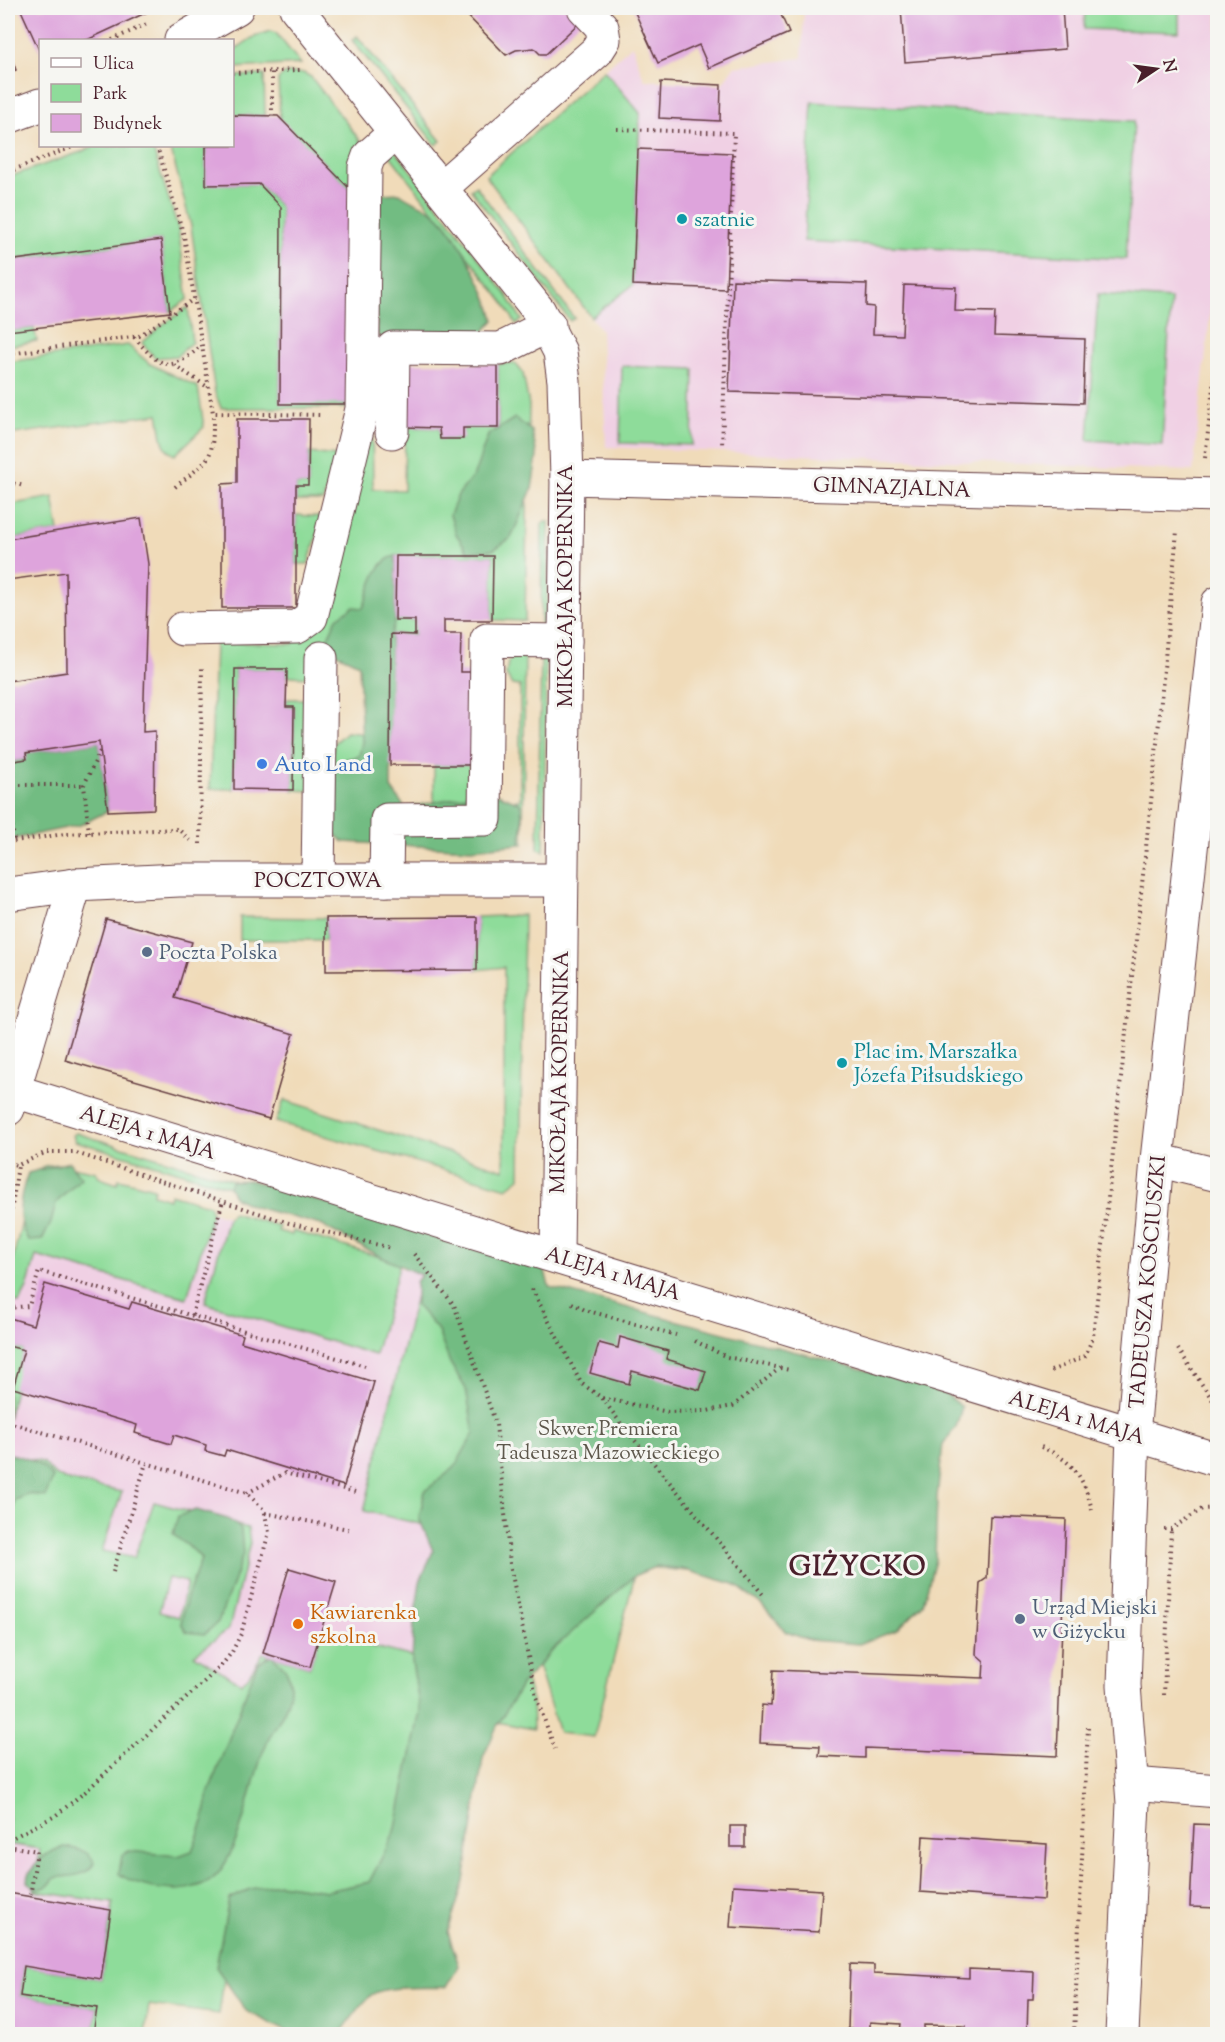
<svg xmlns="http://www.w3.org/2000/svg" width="1225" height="2042" font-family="'Sorts Mill Goudy',serif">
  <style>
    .built { fill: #f0d0e4 }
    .green { fill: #8edc9a; stroke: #6c7e62; stroke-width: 1.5; fill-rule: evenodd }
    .forest { fill: #72bc82; stroke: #5e6e56; stroke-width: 1.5 }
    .building { fill: #dea4dc }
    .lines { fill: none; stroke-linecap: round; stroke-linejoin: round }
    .minor-casing { stroke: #633b40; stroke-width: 35 }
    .path { stroke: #633b40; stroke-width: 4; stroke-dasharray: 1.5 4.5; stroke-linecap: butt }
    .minor { stroke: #fff; stroke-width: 33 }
    .culture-dot { fill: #0f9aa8; stroke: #f6f6f2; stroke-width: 2 }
    .shop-dot { fill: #3f7fe0; stroke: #f6f6f2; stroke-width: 2 }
    .service-dot { fill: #5c6f8a; stroke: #f6f6f2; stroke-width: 2 }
    .food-dot { fill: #e8710a; stroke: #f6f6f2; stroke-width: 2 }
    .labels { text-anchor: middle; stroke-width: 6; stroke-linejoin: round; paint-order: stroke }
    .culture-label { font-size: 21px; fill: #0d838f; stroke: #f6f6f2; text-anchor: start }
    .street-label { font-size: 21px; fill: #4a1f2b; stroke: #f6f6f2 }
    .shop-label { font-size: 21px; fill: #366cbe; stroke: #f6f6f2; text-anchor: start }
    .service-label { font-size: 21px; fill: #4e5e75; stroke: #f6f6f2; text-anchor: start }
    .park-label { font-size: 21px; fill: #5e584c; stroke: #f6f6f2 }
    .food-label { font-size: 21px; fill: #c56008; stroke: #f6f6f2; text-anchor: start }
    .district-label { font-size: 27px; font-weight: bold; letter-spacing: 1.5px; fill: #4a1f2b; stroke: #f6f6f2 }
  </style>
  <rect width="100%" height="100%" fill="#f6f6f2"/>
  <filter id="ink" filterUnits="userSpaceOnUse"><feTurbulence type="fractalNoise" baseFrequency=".0167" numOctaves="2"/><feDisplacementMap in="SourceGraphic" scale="12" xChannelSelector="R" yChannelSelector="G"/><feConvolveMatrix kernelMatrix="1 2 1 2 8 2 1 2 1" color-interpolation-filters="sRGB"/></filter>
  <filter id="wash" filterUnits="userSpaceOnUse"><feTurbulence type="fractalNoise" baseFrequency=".008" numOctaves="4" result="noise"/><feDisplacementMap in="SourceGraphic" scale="24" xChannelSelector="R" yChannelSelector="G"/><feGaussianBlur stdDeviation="1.35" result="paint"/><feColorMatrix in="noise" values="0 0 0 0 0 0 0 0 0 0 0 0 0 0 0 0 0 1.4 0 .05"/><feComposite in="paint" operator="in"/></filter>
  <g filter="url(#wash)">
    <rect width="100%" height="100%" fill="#f0dbb9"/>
    <g class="built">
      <polygon points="804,8 1217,8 1218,242 1193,471 606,447 601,330 486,176 632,45 644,80 721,85 734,67 802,58"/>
      <polygon points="60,1167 421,1274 393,1392 478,1414 380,1909 236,1895 219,2014 149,2005 145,2034 8,2034 8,1420 24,1350 8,1346 10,1318 8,1294"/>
    </g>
    <g class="green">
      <polygon points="1085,8 1179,8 1179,32 1084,29"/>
      <polygon points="270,31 276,33 301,64 233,68 233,51 252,38"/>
      <polygon points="357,36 441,141 436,145 352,40"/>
      <polygon points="604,70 640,113 633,285 591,317 486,176"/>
      <polygon points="286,73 304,73 311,77 365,147 350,189 280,119 278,79"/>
      <polygon points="264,75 265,116 233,115 232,76"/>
      <polygon points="812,102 1134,121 1126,259 804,241"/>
      <polygon points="94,146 152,146 178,228 188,299 170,312 161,240 8,261 8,177 81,152"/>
      <polygon points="170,146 206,146 206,184 259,184 281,207 280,403 348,404 348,408 221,408 215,393 191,226"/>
      <polygon points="394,149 507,295 522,320 516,324 504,303 389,154"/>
      <polygon points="476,186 574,318 570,321 471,190"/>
      <polygon points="1098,294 1171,299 1162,445 1088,440"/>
      <polygon points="188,307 192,342 177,356 155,358 142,343 161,326"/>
      <polygon points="34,328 37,341 8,346 8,331"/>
      <path d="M128 345 150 364 198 387 204 427 175 455C159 449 162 428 158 414L8 435V362Z"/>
      <polygon points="515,363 523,373 529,405 525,621 492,620 493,556 396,556 395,620 415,620 415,635 392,634 375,842 369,842 362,766 330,766 334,743 346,732 369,734 371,646 314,645 313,677 287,676 287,669 235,669 234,789 210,789 215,642 293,644 372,418 373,489 404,490 405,427 439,428 440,439 462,439 463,428 498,428 498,364"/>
      <polygon points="622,366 694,369 692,445 620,443"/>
      <polygon points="309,453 337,456 323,501 296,501 296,485 308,485"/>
      <polygon points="53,497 59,531 8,539 8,505"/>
      <polygon points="296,515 323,517 308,564 296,564"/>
      <polygon points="545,521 549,521 546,627 541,628 542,524"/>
      <polygon points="518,654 525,655 523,844 395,843 504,801 520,800 520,686 512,685 506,675 508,662"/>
      <polygon points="541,654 546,656 544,851 538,849"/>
      <polygon points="287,699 313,699 312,791 293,790 294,707 286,707"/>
      <polygon points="434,765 469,765 468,790 463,800 437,806 434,801"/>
      <polygon points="524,915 520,1178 507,1188 276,1122 284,1100 504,1170 504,967 477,970 477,917"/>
      <polygon points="240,917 326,918 326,940 240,940"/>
      <polygon points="76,1133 392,1228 398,1237 75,1141 73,1135"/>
      <polygon points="58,1164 96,1172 100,1178 117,1184 119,1179 154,1188 153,1194 169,1199 170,1194 209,1205 212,1213 187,1298 36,1256 27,1288 19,1303 8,1301 8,1279 33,1176 44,1166"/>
      <polygon points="233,1213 279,1226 278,1231 292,1235 293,1231 400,1263 375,1355 205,1303 228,1217"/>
      <path d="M421 1274 521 1296 737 1576 637 1566 594 1737 559 1733 530 1640 514 1643 532 1700 533 1729 472 1717 380 1909 236 1896 219 2014 149 2005 145 2034H93L97 2008 20 1996 24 1966 101 1979 113 1903 34 1891 40 1849 8 1844V1455L42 1462 56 1476 67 1480 122 1492 102 1551 134 1558 154 1502 248 1528 250 1543 229 1629 194 1655 241 1683 248 1677 263 1653 310 1667 320 1633 429 1661 454 1532 364 1511ZM168 1578 187 1582 179 1617 159 1612Z"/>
      <polygon points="8,1346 24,1350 8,1419"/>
    </g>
    <g class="forest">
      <path d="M400 193C410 201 422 204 432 211 455 226 488 294 494 320L471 346H389L377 334 373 210 382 194Z"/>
      <polygon points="515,418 532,431 537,456 532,489 511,538 493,550 468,552 456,534 450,515 458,495 474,475 488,435"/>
      <path d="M396 556 395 620 391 634V788L405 808 479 793 498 794 520 803 523 820 520 844 472 849 344 842 329 830 328 779 346 759 359 756 362 742 359 664 333 652 327 639 337 618 353 607 363 608C370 592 375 559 396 556Z"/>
      <polygon points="99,742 108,811 80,825 8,840 8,762 26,759 26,753"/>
      <path d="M69 1162 81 1178 56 1203 51 1223 42 1240 29 1241C15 1220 19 1196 28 1173Z"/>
      <path d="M250 1180 545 1270 549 1287 941 1390 962 1407 956 1427 943 1444 937 1497 935 1560 923 1604 897 1630 859 1644 809 1640 786 1632 762 1605 734 1584 682 1569 657 1566 636 1575 553 1649 522 1684 497 1726 483 1758 464 1881 448 1932 459 1966 446 1987C427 1989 381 1984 369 1997 358 2008 349 2022 340 2034H292L246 2011 216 1967 229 1899 250 1889 279 1884 327 1891 369 1882 395 1832 420 1711 412 1662 414 1622 420 1582 433 1551 419 1518 425 1491 454 1468 474 1433 466 1389 450 1363 437 1329 416 1305V1282L421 1275 383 1258 321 1225 255 1207 235 1198 229 1187 231 1181Z"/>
      <path d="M8 1454C24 1456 44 1464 53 1478L45 1497 30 1494 15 1500 8 1535Z"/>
      <path d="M196 1510 228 1519 241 1529 243 1554 230 1591 218 1622 205 1634 187 1632 181 1623 187 1597 201 1559C194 1547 183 1544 173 1534L178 1516Z"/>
      <path d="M271 1655C283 1665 291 1672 290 1689 289 1711 273 1727 265 1747 251 1780 240 1860 210 1881 202 1886 184 1890 175 1890 153 1889 137 1886 119 1874L122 1855 129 1851 178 1856 192 1851 204 1819 209 1791 257 1664Z"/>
      <path d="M64 1847C76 1849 88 1849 94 1862 88 1878 70 1875 55 1878L48 1886 38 1890 27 1882C30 1864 46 1852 64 1847Z"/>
    </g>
    <g id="blocks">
      <g class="building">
        <polygon points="20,8 156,8 87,40 40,40 40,52"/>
        <polygon points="460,8 574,8 584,18 546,54 540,54 534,48 516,50 506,55"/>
        <polygon points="633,8 778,8 789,33 709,68 699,45 658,63"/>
        <polygon points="901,8 1062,8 1065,49 905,62"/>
        <polygon points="8,48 16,70 8,73"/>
        <polygon points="661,82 721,85 720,121 659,118"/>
        <polygon points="232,115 278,116 350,189 348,404 280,404 281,207 259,184 206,185 206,146 232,146"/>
        <polygon points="638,149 732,153 726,289 633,285"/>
        <polygon points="161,240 170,312 8,331 8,261"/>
        <polygon points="733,280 867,284 866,306 874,307 873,334 902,335 904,285 956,287 955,311 995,312 994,336 1085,339 1083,403 729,392"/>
        <polygon points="405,363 498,364 498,428 463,428 463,439 440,439 439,428 405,427"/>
        <polygon points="237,419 309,419 308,485 296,485 296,608 222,608 222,484 237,483"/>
        <polygon points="141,518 148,564 143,732 155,731 154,809 108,811 99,742 26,753 27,759 8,762 8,681 67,672 66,572 8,580 8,539"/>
        <polygon points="396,556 493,556 492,620 444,620 444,634 461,634 460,672 473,672 473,765 390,765 391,634 415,635 415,620 395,620"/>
        <polygon points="235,669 287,669 286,707 294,707 293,790 234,789"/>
        <polygon points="477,917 477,970 326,971 326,918"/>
        <polygon points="106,919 192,942 175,998 294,1034 269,1119 65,1060"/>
        <polygon points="45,1284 129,1309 132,1302 243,1335 241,1342 374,1382 344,1486 226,1450 224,1456 205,1451 206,1445 174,1435 171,1444 135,1433 137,1425 13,1388 24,1350 8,1346 8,1327 10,1318 33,1325"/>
        <polygon points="620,1337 668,1351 666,1359 706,1371 700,1390 632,1371 629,1384 590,1373 599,1343 618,1348"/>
        <polygon points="990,1516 1066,1519 1057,1756 865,1748 865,1758 819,1756 820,1746 760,1743 762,1705 771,1706 773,1670 983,1678 984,1661 976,1654 980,1583 987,1578"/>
        <polygon points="289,1568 336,1582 310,1667 263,1653"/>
        <polygon points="1194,1824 1218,1825 1218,1908 1190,1907"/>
        <rect x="730" y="1826" width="15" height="21"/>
        <polygon points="923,1836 1047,1844 1044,1900 920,1892"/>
        <polygon points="733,1885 822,1890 819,1932 730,1927"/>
        <polygon points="8,1893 111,1910 101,1979 24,1966 20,1996 97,2008 93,2034 8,2034"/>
        <polygon points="850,1964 874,1965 874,1973 969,1978 969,1969 1034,1972 1033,1999 1028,1999 1027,2034 966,2034 966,2026 924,2025 924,2032 900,2031 901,2024 870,2022 870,2030 848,2029"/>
      </g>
    </g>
  </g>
  <g filter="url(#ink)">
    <use href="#blocks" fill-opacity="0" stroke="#633b40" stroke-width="1.5"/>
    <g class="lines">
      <g class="minor-casing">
        <g id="minor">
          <polyline points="296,8 539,311 560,352 564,381 567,478 557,1256"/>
          <polyline points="181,40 237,8"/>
          <polyline points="8,117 40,105"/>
          <polyline points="442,187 597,51 604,40 602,27 584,8"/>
          <polyline points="392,432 393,348 501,349 549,325"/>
          <polyline points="567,478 1218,495"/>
          <polyline points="182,629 297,627 311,617 362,409 365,167 369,156 396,132"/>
          <polyline points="318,880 321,658"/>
          <polyline points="386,880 387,820 485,819 487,640 565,641"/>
          <polyline points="8,894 75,885 179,880 562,880"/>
          <polyline points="8,1089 1218,1460"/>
          <polyline points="8,1109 75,885"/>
          <polyline points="1157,1160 1218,1175"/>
          <polyline points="1133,1784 1218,1791"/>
          <polyline points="1122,2034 1133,1803 1124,1685 1133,1435 1157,1160 1218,603"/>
        </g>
      </g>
      <g class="path">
        <polyline points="112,40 149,23"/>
        <polyline points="232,73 300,70"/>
        <polyline points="272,116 272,71"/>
        <polyline points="617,129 734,133 722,446"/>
        <polyline points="157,146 184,236 213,413 322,415"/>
        <polyline points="8,172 75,146"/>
        <path d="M134 337C160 367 169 375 202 345"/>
        <polyline points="8,354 139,336 194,299"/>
        <polyline points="174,365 209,388"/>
        <polyline points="1205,458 1218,343"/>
        <polyline points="8,482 24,486"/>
        <path d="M175 487C213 456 213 462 213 413"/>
        <polyline points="8,784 14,841"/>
        <polyline points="8,785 84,785"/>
        <polyline points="89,833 84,785 100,751"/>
        <polyline points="8,842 65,834 178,829 192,842"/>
        <polyline points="200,844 202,665"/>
        <polyline points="8,1163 18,1165 47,1152 73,1152 289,1223 391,1248"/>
        <polyline points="8,1234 18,1165"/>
        <polyline points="414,1254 454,1305 496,1424 510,1564 536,1697 555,1749"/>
        <polyline points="532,1289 581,1383 602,1398 668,1412 707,1411 733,1406 780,1368"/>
        <polyline points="572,1303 585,1310 676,1335"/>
        <polyline points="8,1308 29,1306 39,1271 365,1366"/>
        <polyline points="192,1315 223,1200"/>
        <polyline points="695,1341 727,1357 790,1370"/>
        <polyline points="1178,1349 1218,1408"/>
        <polyline points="1051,1371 1085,1356 1093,1337 1155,764 1177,531"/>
        <polyline points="602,1398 622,1425 765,1597"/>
        <polyline points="8,1422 247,1493 264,1510 269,1532 241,1634 232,1652 221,1666 85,1792 55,1816 8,1840"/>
        <path d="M1041 1447C1072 1460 1084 1476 1092 1510"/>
        <polyline points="247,1493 285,1473 355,1492"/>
        <polyline points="265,1513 353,1530"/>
        <polyline points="1164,1529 1171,1529 1202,1509 1218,1508"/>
        <polyline points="113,1572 146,1463"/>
        <polyline points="1164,1695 1171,1529"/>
        <polyline points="8,1846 37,1851 30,1897"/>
        <polyline points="1074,2034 1088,1727"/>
      </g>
      <use href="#minor" class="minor"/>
    </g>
  </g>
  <g class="culture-dot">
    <circle cx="682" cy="219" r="6"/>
    <circle cx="842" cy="1063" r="6"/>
  </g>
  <circle class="shop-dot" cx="262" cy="764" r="6"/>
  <g class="service-dot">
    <circle cx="147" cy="952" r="6"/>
    <circle cx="1020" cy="1619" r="6"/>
  </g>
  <circle class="food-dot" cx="298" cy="1624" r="6"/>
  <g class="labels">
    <g class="culture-label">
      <text x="694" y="226">szatnie</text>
      <text x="854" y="1058">Plac im. Marszałka<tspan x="854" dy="24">Józefa Piłsudskiego</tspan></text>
    </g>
    <g class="street-label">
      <text transform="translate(892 487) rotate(2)" y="7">GIMNAZJALNA</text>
      <text transform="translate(565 586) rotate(-90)" y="7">MIKOŁAJA KOPERNIKA</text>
      <text x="318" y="887">POCZTOWA</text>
      <text transform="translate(559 1072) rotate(-89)" y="7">MIKOŁAJA KOPERNIKA</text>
      <text transform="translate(148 1132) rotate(17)" y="7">ALEJA 1 MAJA</text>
      <text transform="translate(613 1273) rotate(17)" y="7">ALEJA 1 MAJA</text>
      <text transform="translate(1147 1282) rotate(-85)" y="7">TADEUSZA KOŚCIUSZKI</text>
      <text transform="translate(1077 1417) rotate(17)" y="7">ALEJA 1 MAJA</text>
    </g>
    <g class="shop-label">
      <text x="274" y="771">Auto Land</text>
    </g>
    <g class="service-label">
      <text x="159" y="959">Poczta Polska</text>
      <text x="1032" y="1614">Urząd Miejski<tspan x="1032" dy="24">w Giżycku</tspan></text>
    </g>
    <g class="park-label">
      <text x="608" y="1435">Skwer Premiera<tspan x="608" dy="24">Tadeusza Mazowieckiego</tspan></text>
    </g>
    <g class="food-label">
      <text x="310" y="1619">Kawiarenka<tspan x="310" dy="24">szkolna</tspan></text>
    </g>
    <g class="district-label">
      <text x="858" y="1575">GIŻYCKO</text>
    </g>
  </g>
  <rect width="1225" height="2042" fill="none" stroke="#f6f6f2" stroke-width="30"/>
  <rect x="39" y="39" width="195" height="108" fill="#f6f6f2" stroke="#b1a0a2" stroke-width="1.5"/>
  <rect x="51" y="58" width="30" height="9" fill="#ffffff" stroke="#b1a0a2" stroke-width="1.5"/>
  <text x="93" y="69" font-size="18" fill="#4a1f2b">Ulica</text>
  <rect x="51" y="84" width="30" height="18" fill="#8edc9a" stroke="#b1a0a2" stroke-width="1.5"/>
  <text x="93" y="99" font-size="18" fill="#4a1f2b">Park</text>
  <rect x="51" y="114" width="30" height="18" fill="#dea4dc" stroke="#b1a0a2" stroke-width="1.5"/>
  <text x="93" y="129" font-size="18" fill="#4a1f2b">Budynek</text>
  <g transform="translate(1156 69) rotate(77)" stroke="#f6f6f2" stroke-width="4.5" paint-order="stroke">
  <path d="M0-4.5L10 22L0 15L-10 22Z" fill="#4a1f2b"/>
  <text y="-9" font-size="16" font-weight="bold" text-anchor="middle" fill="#4a1f2b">N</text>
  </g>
</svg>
